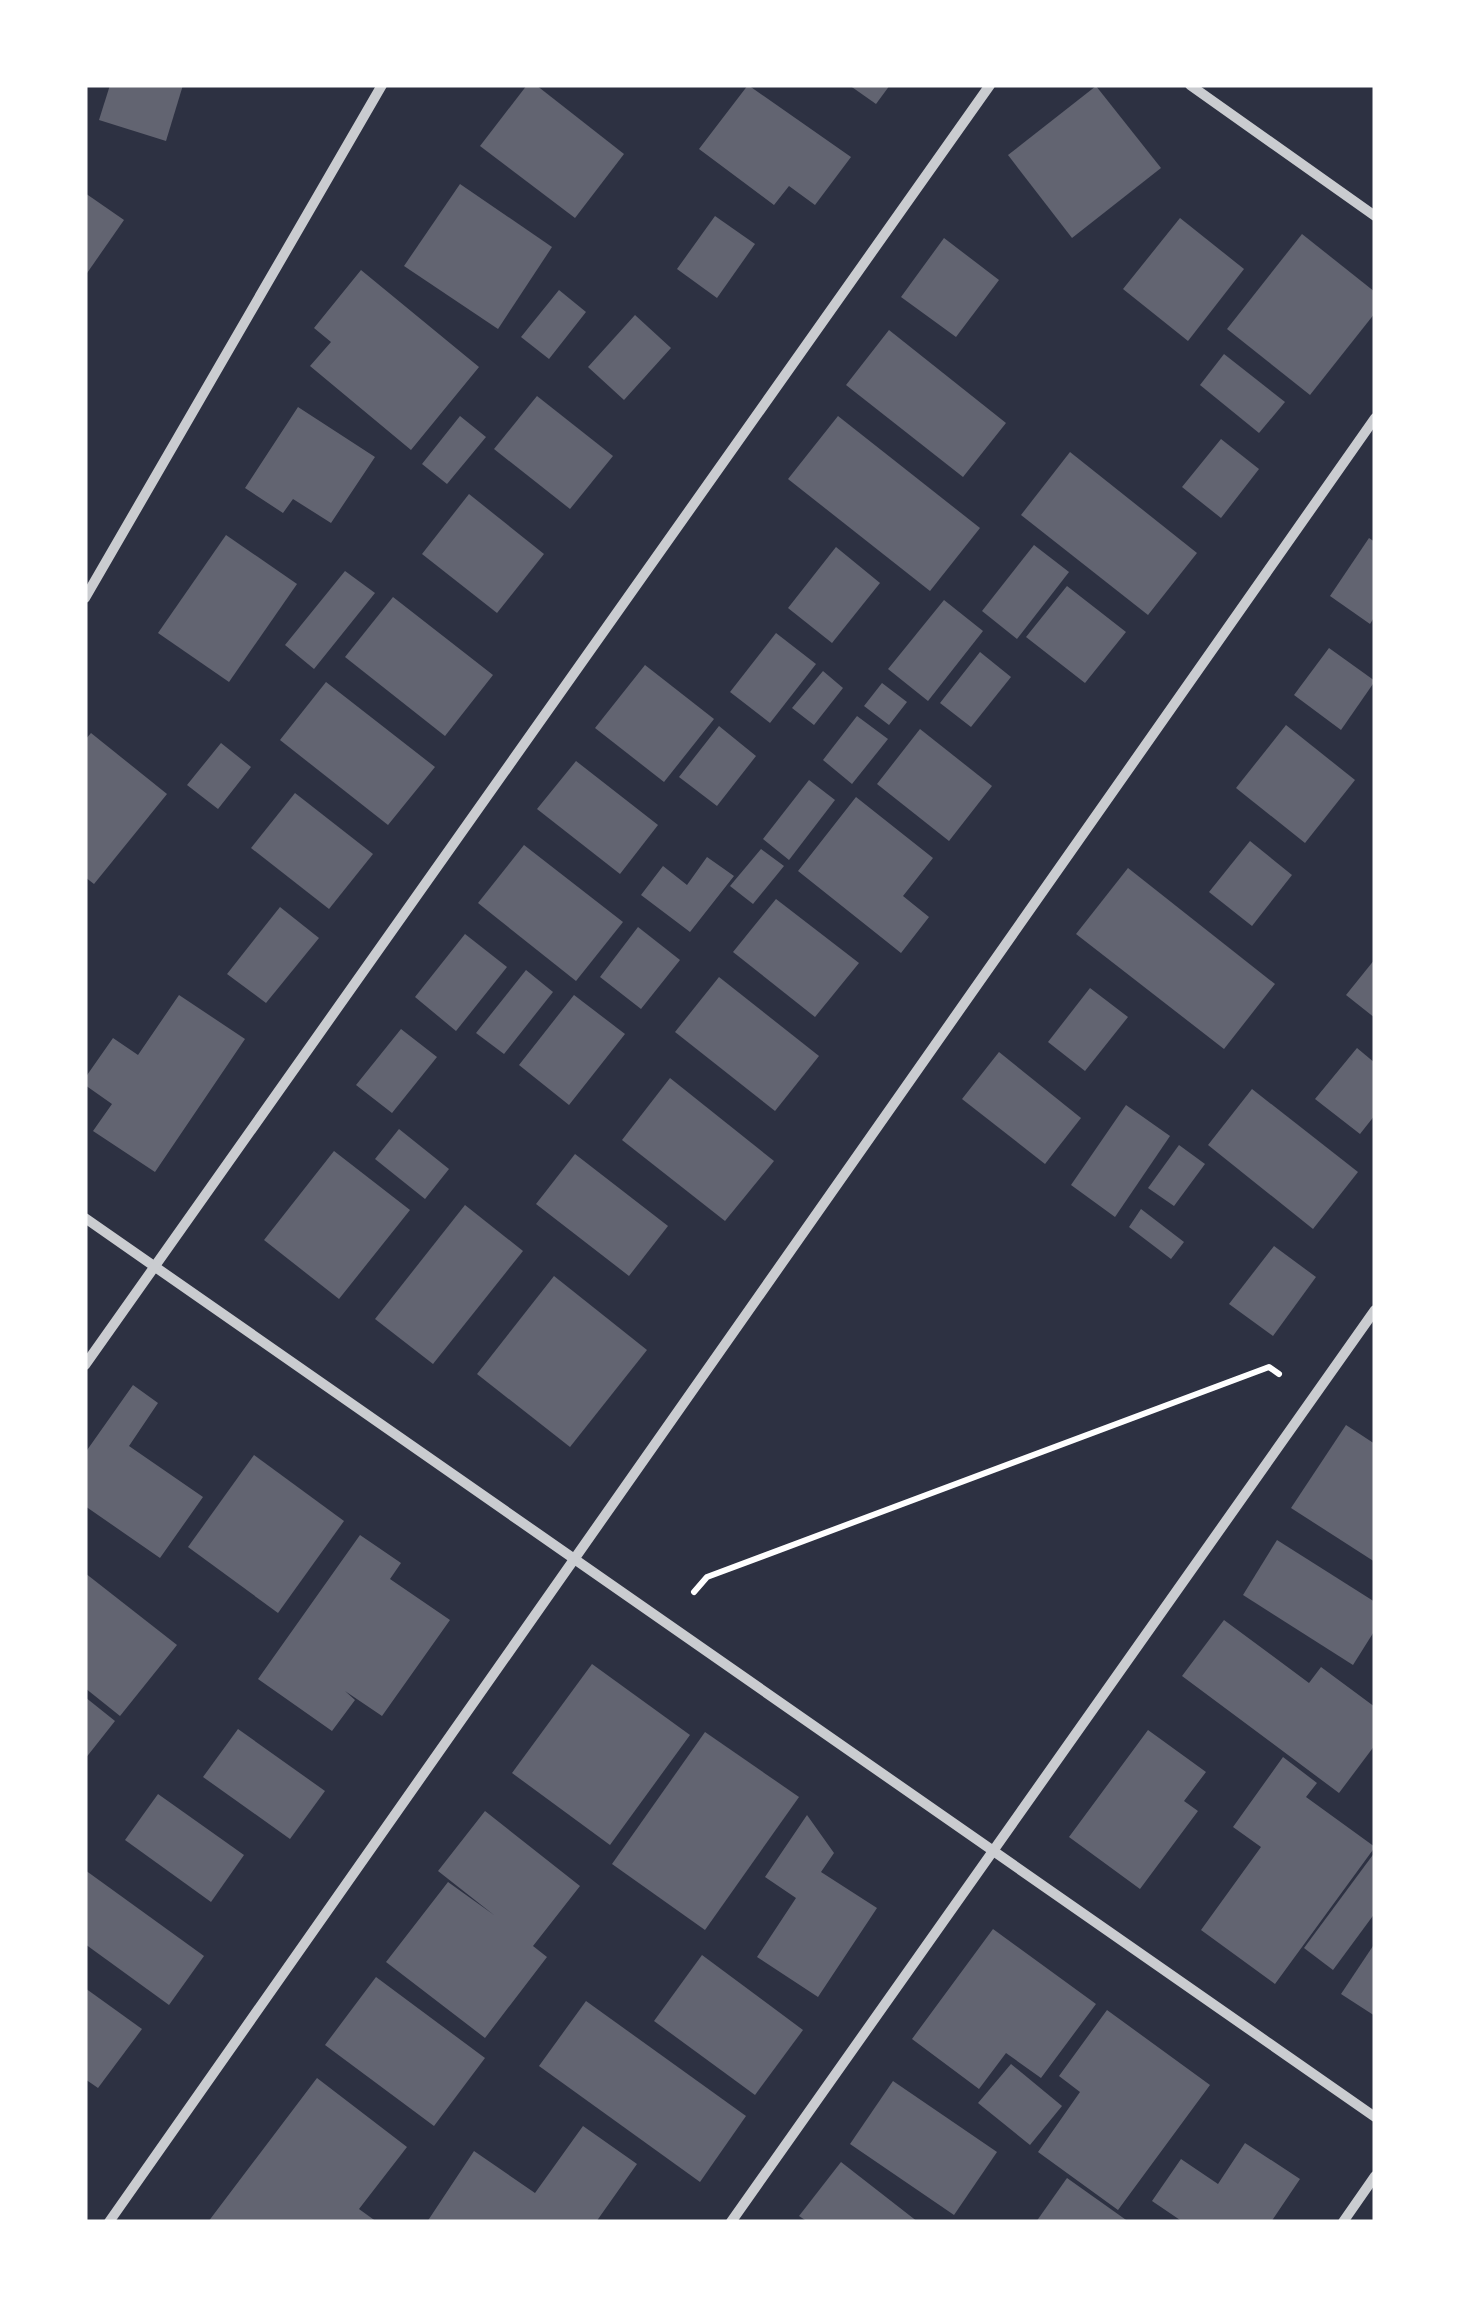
<svg xmlns="http://www.w3.org/2000/svg" width="1460" height="2307" font-family="Cabin,sans-serif">
  <style>
    .building { fill: #626471 }
    .lines { fill: none; stroke-linecap: round; stroke-linejoin: round }
    .path { stroke: #fff; stroke-width: 6 }
    .minor { stroke: #caccd0; stroke-width: 10 }
  </style>
  <rect width="100%" height="100%" fill="#2d3142"/>
  <g class="building">
    <polygon points="110,85 183,85 166,141 99,120"/>
    <polygon points="527,85 536,85 624,154 575,218 480,146"/>
    <polygon points="748,85 851,157 815,205 789,186 774,205 699,149"/>
    <polygon points="849,85 890,85 876,104"/>
    <polygon points="1096,86 1161,168 1072,238 1008,155"/>
    <polygon points="460,184 552,247 498,329 404,266"/>
    <polygon points="85,193 124,220 85,276"/>
    <polygon points="715,216 755,244 717,298 677,269"/>
    <polygon points="1180,218 1244,269 1188,341 1123,289"/>
    <polygon points="1302,234 1375,292 1375,313 1310,395 1227,329"/>
    <polygon points="944,238 999,280 956,337 901,297"/>
    <polygon points="361,270 479,367 411,450 310,366 331,342 314,328"/>
    <polygon points="559,290 586,312 549,359 521,337"/>
    <polygon points="635,315 671,348 624,400 588,367"/>
    <polygon points="889,330 1006,423 963,477 846,385"/>
    <polygon points="1224,354 1285,402 1259,433 1200,385"/>
    <polygon points="537,396 613,456 570,509 494,449"/>
    <polygon points="298,407 375,457 331,523 293,499 283,513 245,488"/>
    <polygon points="460,416 486,437 447,484 422,464"/>
    <polygon points="838,416 980,528 930,591 788,479"/>
    <polygon points="1221,439 1259,469 1221,518 1182,487"/>
    <polygon points="1070,452 1197,553 1148,615 1021,515"/>
    <polygon points="469,494 544,554 497,613 422,554"/>
    <polygon points="226,535 297,584 229,682 158,633"/>
    <polygon points="1369,538 1375,542 1375,616 1370,624 1330,596"/>
    <polygon points="1034,545 1069,572 1017,639 982,611"/>
    <polygon points="836,547 880,583 832,643 788,608"/>
    <polygon points="345,571 375,593 314,669 285,645"/>
    <polygon points="1067,586 1126,632 1085,683 1026,637"/>
    <polygon points="393,597 493,675 445,736 345,657"/>
    <polygon points="944,600 983,631 928,701 888,669"/>
    <polygon points="776,633 816,664 770,723 730,692"/>
    <polygon points="1329,648 1375,681 1341,730 1294,695"/>
    <polygon points="980,652 1011,677 971,727 940,703"/>
    <polygon points="645,665 714,719 664,782 595,728"/>
    <polygon points="823,671 843,688 814,725 792,708"/>
    <polygon points="326,682 435,767 388,825 280,740"/>
    <polygon points="882,683 907,702 889,725 864,706"/>
    <polygon points="857,716 888,739 852,784 823,760"/>
    <polygon points="1286,725 1355,780 1305,843 1236,788"/>
    <polygon points="719,726 756,756 717,806 679,777"/>
    <polygon points="920,729 992,786 949,841 877,784"/>
    <polygon points="91,733 167,794 94,884 85,877 85,740"/>
    <polygon points="221,743 251,767 218,809 187,785"/>
    <polygon points="576,761 658,825 620,874 537,809"/>
    <polygon points="809,780 835,800 789,860 763,839"/>
    <polygon points="295,793 373,854 329,909 251,848"/>
    <polygon points="856,797 933,858 903,896 929,917 901,953 798,871"/>
    <polygon points="1250,841 1292,875 1252,926 1209,892"/>
    <polygon points="524,845 623,922 576,981 478,903"/>
    <polygon points="761,849 784,866 753,904 730,886"/>
    <polygon points="707,857 734,876 690,932 641,895 663,866 687,885"/>
    <polygon points="1128,868 1275,984 1224,1049 1076,934"/>
    <polygon points="776,899 859,963 815,1017 733,952"/>
    <polygon points="280,907 319,938 266,1003 227,974"/>
    <polygon points="638,927 680,960 641,1009 600,977"/>
    <polygon points="465,934 507,967 456,1031 415,997"/>
    <polygon points="1375,959 1375,1018 1346,995"/>
    <polygon points="526,970 553,992 504,1054 476,1033"/>
    <polygon points="719,977 819,1056 775,1111 675,1032"/>
    <polygon points="1090,988 1128,1017 1085,1071 1048,1042"/>
    <polygon points="179,995 245,1039 155,1172 93,1131 112,1104 85,1085 85,1078 113,1038 138,1055"/>
    <polygon points="574,995 625,1034 569,1105 519,1065"/>
    <polygon points="401,1029 437,1057 392,1113 356,1085"/>
    <polygon points="1357,1048 1375,1063 1375,1115 1360,1134 1315,1099"/>
    <polygon points="999,1052 1081,1118 1045,1164 962,1099"/>
    <polygon points="670,1078 774,1161 725,1221 622,1140"/>
    <polygon points="1252,1089 1358,1172 1313,1229 1208,1145"/>
    <polygon points="1126,1105 1170,1136 1115,1217 1071,1185"/>
    <polygon points="399,1129 449,1169 425,1199 375,1159"/>
    <polygon points="1179,1145 1205,1164 1174,1206 1148,1188"/>
    <polygon points="334,1151 410,1210 339,1299 264,1240"/>
    <polygon points="575,1154 668,1226 629,1276 536,1204"/>
    <polygon points="465,1205 523,1251 433,1364 375,1319"/>
    <polygon points="1141,1209 1184,1242 1171,1259 1129,1227"/>
    <polygon points="1274,1246 1316,1277 1273,1336 1229,1304"/>
    <polygon points="554,1276 647,1350 570,1447 477,1374"/>
    <polygon points="133,1385 158,1403 129,1446 203,1497 160,1558 85,1506 85,1453"/>
    <polygon points="1346,1425 1375,1444 1375,1562 1291,1508"/>
    <polygon points="254,1455 344,1521 278,1613 188,1547"/>
    <polygon points="360,1535 401,1563 390,1579 450,1620 382,1716 345,1691 355,1700 332,1731 258,1679"/>
    <polygon points="1277,1540 1375,1602 1375,1630 1353,1665 1243,1595"/>
    <polygon points="85,1573 177,1645 120,1716 85,1688"/>
    <polygon points="1224,1620 1309,1683 1321,1667 1375,1707 1375,1745 1339,1793 1182,1676"/>
    <polygon points="592,1664 690,1735 610,1845 512,1773"/>
    <polygon points="85,1697 115,1721 85,1759"/>
    <polygon points="238,1729 325,1791 290,1839 203,1777"/>
    <polygon points="1148,1730 1206,1772 1184,1801 1198,1811 1140,1889 1069,1837"/>
    <polygon points="705,1732 799,1797 705,1930 612,1864"/>
    <polygon points="1283,1757 1317,1783 1306,1797 1375,1847 1275,1984 1201,1930 1261,1847 1233,1827"/>
    <polygon points="158,1794 244,1855 211,1902 125,1840"/>
    <polygon points="485,1811 580,1886 533,1946 547,1957 485,2038 386,1962 448,1882 494,1915 438,1871"/>
    <polygon points="807,1815 834,1853 821,1872 877,1908 818,1997 757,1957 796,1898 765,1877"/>
    <polygon points="1375,1852 1375,1913 1333,1970 1304,1948"/>
    <polygon points="85,1870 204,1956 169,2005 85,1944"/>
    <polygon points="993,1929 1096,2004 1041,2078 1006,2053 979,2089 912,2039"/>
    <polygon points="1375,1943 1375,2016 1341,1994"/>
    <polygon points="702,1955 803,2030 755,2095 654,2021"/>
    <polygon points="376,1977 485,2058 434,2126 325,2045"/>
    <polygon points="85,1988 142,2029 98,2088 85,2079"/>
    <polygon points="586,2001 746,2116 700,2182 539,2066"/>
    <polygon points="1107,2010 1210,2085 1118,2210 1038,2152 1080,2092 1059,2076"/>
    <polygon points="1011,2064 1062,2106 1030,2145 978,2103"/>
    <polygon points="317,2078 407,2147 359,2209 377,2222 208,2222"/>
    <polygon points="893,2081 997,2152 954,2215 850,2144"/>
    <polygon points="583,2126 637,2164 596,2222 427,2222 474,2151 535,2193"/>
    <polygon points="1245,2143 1300,2179 1271,2222 1183,2222 1152,2201 1181,2159 1218,2184"/>
    <polygon points="841,2162 918,2222 808,2222 799,2216"/>
    <polygon points="1067,2178 1129,2222 1036,2222"/>
  </g>
  <g class="lines">
    <polyline class="path" points="694,1592 707,1577 1269,1367 1279,1374"/>
    <g class="minor">
      <polyline points="1190,85 1375,216"/>
      <polyline points="85,598 382,85"/>
      <polyline points="85,1218 1375,2117"/>
      <polyline points="85,1365 990,85"/>
      <polyline points="109,2222 1375,418"/>
      <polyline points="731,2222 1375,1310"/>
      <polyline points="1343,2222 1375,2176"/>
    </g>
  </g>
  <rect width="1460" height="2307" fill="none" stroke="#ffffff" stroke-width="175"/>
</svg>
